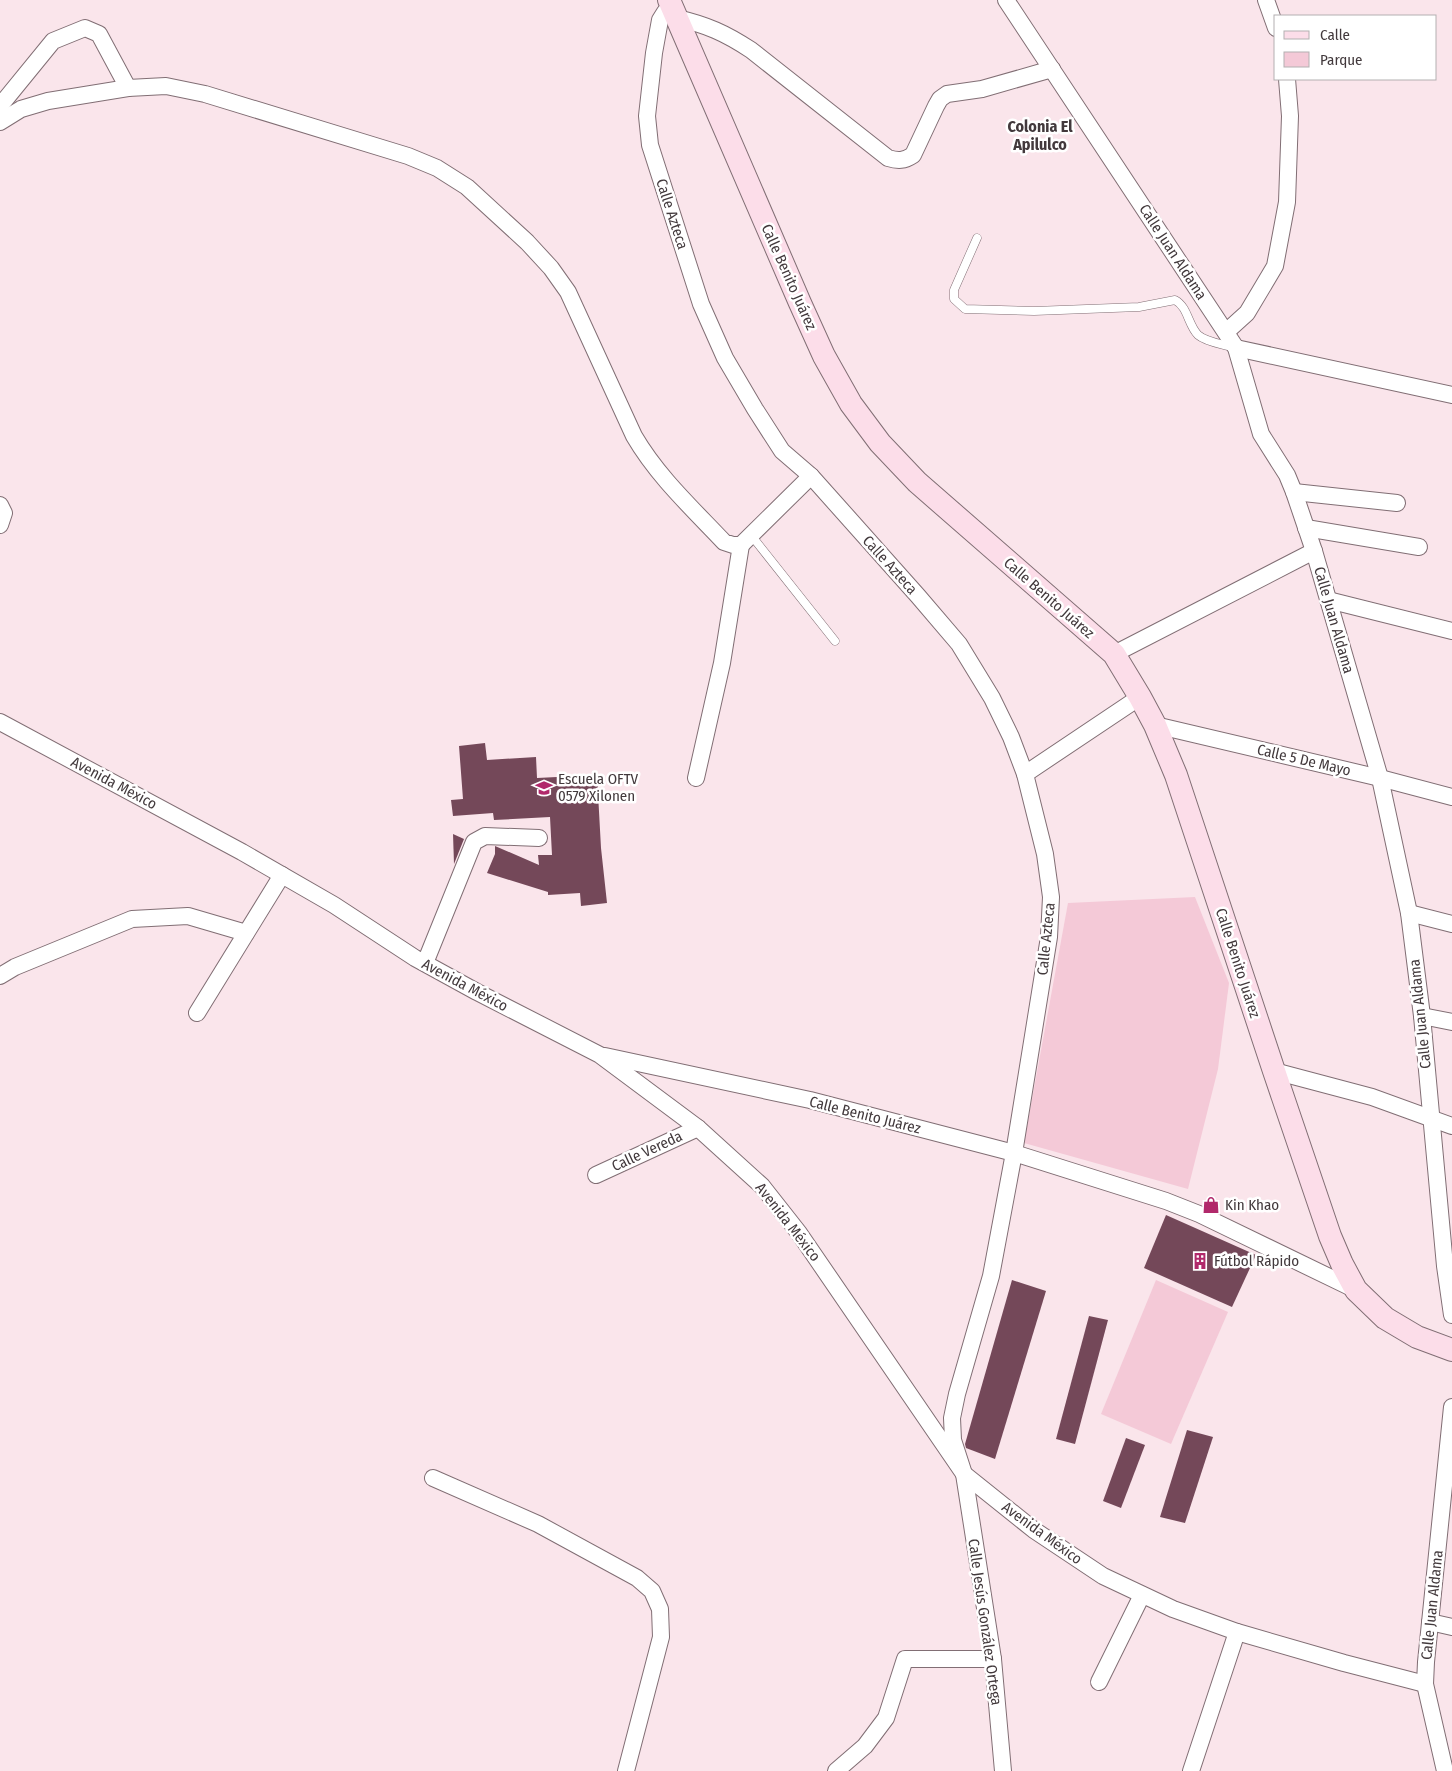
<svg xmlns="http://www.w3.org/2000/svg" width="1452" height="1771" font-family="'Fira Sans Condensed',sans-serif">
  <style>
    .green { fill: #f4c9d7 }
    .building { fill: #744859 }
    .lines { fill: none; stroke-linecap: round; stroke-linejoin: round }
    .service-casing { stroke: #816e74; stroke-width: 9 }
    .minor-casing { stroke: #816e74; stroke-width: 18 }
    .secondary-casing { stroke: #816e74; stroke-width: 24 }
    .service { stroke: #fff; stroke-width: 8 }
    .minor { stroke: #fff; stroke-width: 16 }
    .secondary { stroke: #fcdde9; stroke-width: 22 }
    .labels { text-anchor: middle; stroke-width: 5; stroke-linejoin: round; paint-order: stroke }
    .street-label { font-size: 15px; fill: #42393c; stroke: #fff }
    .poi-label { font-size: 15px; fill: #42393c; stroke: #fff; text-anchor: start }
    .neighbourhood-label { font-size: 16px; font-weight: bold; fill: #42393c; stroke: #fff }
  </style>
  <rect width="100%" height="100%" fill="#fae5eb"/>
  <g class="green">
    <polygon points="1195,897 1229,983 1218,1069 1188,1189 1024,1143 1068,903"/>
    <polygon points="1156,1280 1228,1312 1171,1444 1101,1414"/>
  </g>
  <g class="building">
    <polygon points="485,743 487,760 536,757 537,778 597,775 601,848 607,903 581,906 580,893 548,895 548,892 487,873 495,854 495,846 539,865 538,855 552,855 550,817 494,820 493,813 453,816 451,800 463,799 459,746"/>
    <polygon points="453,834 464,839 454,864"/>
    <polygon points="1166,1215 1256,1255 1232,1307 1144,1268"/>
    <polygon points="1012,1280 1046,1291 995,1459 966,1448 965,1444"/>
    <polygon points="1089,1316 1108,1320 1075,1444 1056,1439"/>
    <polygon points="1187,1430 1213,1437 1185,1523 1160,1517"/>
    <polygon points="1126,1438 1145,1445 1121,1508 1103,1501"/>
  </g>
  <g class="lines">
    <g class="service-casing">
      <g id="service">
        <path d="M977 238 954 290V299L965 309 1034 311 1139 307 1175 300C1188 307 1188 325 1198 335 1206 342 1222 344 1232 347"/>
        <polyline points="751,535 835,641"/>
      </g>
    </g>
    <g class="minor-casing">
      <g id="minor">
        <polyline points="1006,0 1236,348 1261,434 1287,475 1294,492 1314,551 1380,778 1409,913 1422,1016 1445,1266 1452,1315"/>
        <polyline points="1266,0 1276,28"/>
        <polyline points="672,7 665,12 660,20 654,53 647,116 650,145 701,304 725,358 755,409 782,451 811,476 918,596 959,644 992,698 1011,737 1025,774 1045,854 1051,897 1049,937 1014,1153 991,1276 957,1394 952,1418 953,1440 964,1474 993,1659 1003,1771"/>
        <path d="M677 18C707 25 725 33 751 50L888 158C898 161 904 161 913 155L936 106 940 99 947 94 982 89 1052 69"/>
        <polyline points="0,106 53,41 85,28 99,34 128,88"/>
        <path d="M0 122 21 109 48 101 128 88 166 86 205 94 408 156 437 168 467 187 527 242 551 268 568 292 634 436C658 477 692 508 724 542L733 545H741L811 476"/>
        <polyline points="1226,332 1247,313 1275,266 1287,202 1290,116 1287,79"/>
        <polyline points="1236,348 1452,395"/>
        <polyline points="1294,492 1397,503"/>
        <polyline points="0,505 4,513 0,525"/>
        <polyline points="1306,528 1419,547"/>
        <polyline points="1328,600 1452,631"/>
        <polyline points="1114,654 1314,551"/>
        <polyline points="0,722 242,852 334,905 415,958 477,992 600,1055 698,1128 762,1186 799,1233 964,1474 1034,1530 1103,1576 1173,1609 1237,1632 1344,1663 1425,1684"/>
        <polyline points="1155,725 1380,778 1452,797"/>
        <polyline points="1025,774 1140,697"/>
        <polyline points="696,778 722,663 741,545"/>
        <polyline points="1409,913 1452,924"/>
        <polyline points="425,963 474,842 485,836 539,838"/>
        <polyline points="0,976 15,967 132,919 188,916 246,933"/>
        <polyline points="197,1013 282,875"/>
        <polyline points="1422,1016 1452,1022"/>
        <polyline points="605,1056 810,1100 1014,1153 1166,1201 1199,1214 1356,1290"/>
        <polyline points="1274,1071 1372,1097 1452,1126"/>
        <polyline points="596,1175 698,1128"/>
        <polyline points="433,1478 538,1524 637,1578 652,1591 660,1609 661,1637 626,1771"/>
        <polyline points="1430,1622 1452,1627"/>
        <polyline points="1099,1682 1142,1595"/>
        <polyline points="836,1771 865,1746 886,1718 905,1659 993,1659"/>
        <polyline points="1191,1771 1237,1632"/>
        <polyline points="1445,1771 1425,1684 1426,1662 1452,1407"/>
      </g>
    </g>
    <g class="secondary-casing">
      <polyline id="secondary" points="669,0 800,303 824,356 851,404 880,443 917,482 1114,654 1140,697 1155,725 1176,775 1274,1071 1330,1236 1342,1264 1356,1290 1385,1318 1417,1337 1452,1350"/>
    </g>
    <use href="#service" class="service"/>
    <use href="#minor" class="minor"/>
    <use href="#secondary" class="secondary"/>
  </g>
  <defs>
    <g id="school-bare" transform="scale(1.35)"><path d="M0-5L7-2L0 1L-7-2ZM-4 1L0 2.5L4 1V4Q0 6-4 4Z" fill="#b1296b" stroke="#fff" stroke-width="2.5" paint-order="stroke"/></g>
    <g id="shop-bare" transform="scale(1.35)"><path d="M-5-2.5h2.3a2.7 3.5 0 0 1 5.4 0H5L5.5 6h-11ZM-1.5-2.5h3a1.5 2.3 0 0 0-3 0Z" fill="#b1296b" stroke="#fff" stroke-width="2.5" paint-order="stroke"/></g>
    <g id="building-bare" transform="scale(1.35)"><path d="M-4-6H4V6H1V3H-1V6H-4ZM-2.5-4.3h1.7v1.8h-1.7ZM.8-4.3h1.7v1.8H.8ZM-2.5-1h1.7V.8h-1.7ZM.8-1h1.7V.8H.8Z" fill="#b1296b" stroke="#fff" stroke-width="2.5" paint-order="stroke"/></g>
  </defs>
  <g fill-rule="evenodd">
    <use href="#school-bare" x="544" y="788"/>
    <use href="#shop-bare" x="1211" y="1205"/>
    <use href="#building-bare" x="1200" y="1261"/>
  </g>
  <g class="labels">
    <g class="street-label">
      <text transform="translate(672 214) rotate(72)" y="5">Calle Azteca</text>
      <text transform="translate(1173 252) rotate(57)" y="5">Calle Juan Aldama</text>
      <text transform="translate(789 277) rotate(66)" y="5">Calle Benito Juárez</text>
      <text transform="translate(890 565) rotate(48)" y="5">Calle Azteca</text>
      <text transform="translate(1049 598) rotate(41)" y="5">Calle Benito Juárez</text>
      <text transform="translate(1334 620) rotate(74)" y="5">Calle Juan Aldama</text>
      <text transform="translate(1304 760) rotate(13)" y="5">Calle 5 De Mayo</text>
      <text transform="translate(114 783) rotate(28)" y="5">Avenida México</text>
      <text transform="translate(1046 939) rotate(-84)" y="5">Calle Azteca</text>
      <text transform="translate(1238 963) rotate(72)" y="5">Calle Benito Juárez</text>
      <text transform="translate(465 985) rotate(28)" y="5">Avenida México</text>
      <text transform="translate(1420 1014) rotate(-96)" y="5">Calle Juan Aldama</text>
      <text transform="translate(865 1115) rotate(14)" y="5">Calle Benito Juárez</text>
      <text transform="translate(647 1151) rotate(-25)" y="5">Calle Vereda</text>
      <text transform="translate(788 1222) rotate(52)" y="5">Avenida México</text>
      <text transform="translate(1042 1533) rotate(36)" y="5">Avenida México</text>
      <text transform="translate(1432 1605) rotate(-84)" y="5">Calle Juan Aldama</text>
      <text transform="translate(985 1622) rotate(82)" y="5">Calle Jesús González Ortega</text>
    </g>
    <g class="poi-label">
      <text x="558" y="784">Escuela OFTV<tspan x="558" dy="17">0579 Xilonen</tspan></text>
      <text x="1225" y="1210">Kin Khao</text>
      <text x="1214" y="1266">Fútbol Rápido</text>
    </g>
    <g class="neighbourhood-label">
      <text x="1040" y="132">Colonia El<tspan x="1040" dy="18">Apilulco</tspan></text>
    </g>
  </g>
  <rect x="1274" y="15" width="162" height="65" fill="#ffffff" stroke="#b3b0b1"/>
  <rect x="1284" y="31" width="25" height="8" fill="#fcdde9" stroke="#b3b0b1"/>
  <text x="1320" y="40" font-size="15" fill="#42393c">Calle</text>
  <rect x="1284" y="52" width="25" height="15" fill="#f4c9d7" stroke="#b3b0b1"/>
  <text x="1320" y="65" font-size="15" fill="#42393c">Parque</text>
</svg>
